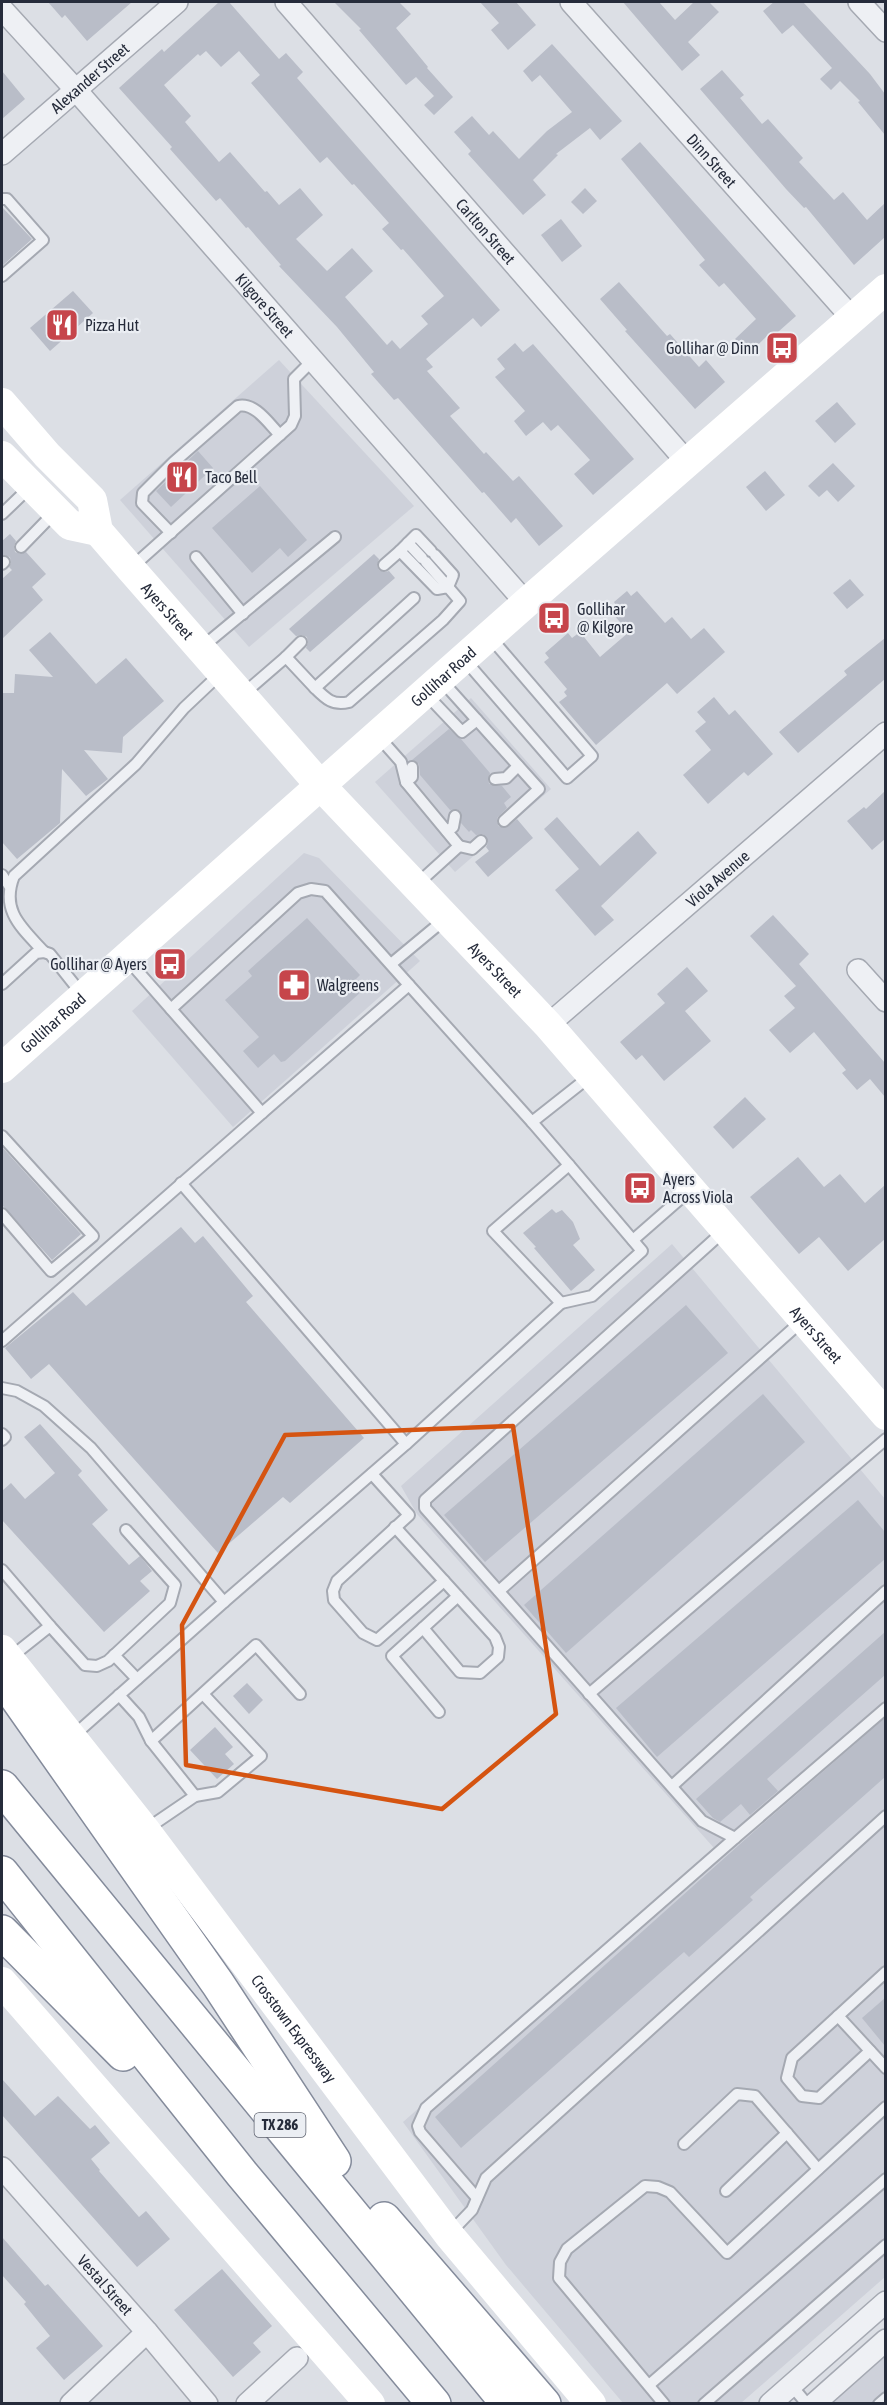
<svg xmlns="http://www.w3.org/2000/svg" width="887" height="2405" font-family="'Asap Condensed',sans-serif">
  <style>
    .built { fill: #ced1da }
    .building { fill: #b9bdc8; fill-rule: evenodd }
    .lines { fill: none; stroke-linecap: round; stroke-linejoin: round }
    .lane-casing { stroke: #a5a9b2; stroke-width: 14 }
    .street-casing { stroke: #a5a9b2; stroke-width: 24 }
    .highway-casing { stroke: #848b9b; stroke-width: 36 }
    .lane { stroke: #eef0f4; stroke-width: 10 }
    .street { stroke: #eef0f4; stroke-width: 21 }
    .secondary { stroke: #fff; stroke-width: 30 }
    .highway { stroke: #fff; stroke-width: 33 }
    .marked { fill: none; stroke: #d55411; stroke-width: 4.5; stroke-linejoin: round }
    .labels { text-anchor: middle; stroke-width: 4.5; stroke-linejoin: round; paint-order: stroke }
    .shield { fill: #ebeef3; stroke: #616672; stroke-width: 1.5 }
    .shield-label { font-size: 15px; font-weight: bold; fill: #262c3b }
    .street-label { font-size: 16px; fill: #262c3b; stroke: #ebeef3 }
    .poi-label { font-size: 16px; fill: #262c3b; stroke: #ebeef3; text-anchor: start }
  </style>
  <rect width="100%" height="100%" fill="#dcdfe5"/>
  <g class="built">
    <polygon points="279,360 414,506 249,647 120,500"/>
    <polygon points="471,698 551,789 455,872 375,782"/>
    <polygon points="304,853 319,858 420,961 233,1127 132,1011"/>
    <polygon points="672,1244 885,1499 885,2277 741,2403 623,2403 506,2265 403,2122 714,1848 417,1514 401,1486"/>
    <polygon points="885,2354 885,2403 831,2403"/>
  </g>
  <g class="building">
    <polygon points="48,2 132,2 87,41 65,15 62,18"/>
    <path d="M219 2H229L279 59 286 53 303 72 297 78 500 310 481 327 473 318 426 359 433 367 427 371 460 408 450 416 484 454 486 452 513 481 519 476 563 526 539 546 516 518 511 523 484 492 482 493 398 398 394 400 371 374 374 372 337 327 279 266 281 265 248 227 246 228 220 198 216 201 170 149 172 147 119 88 162 49 164 52ZM206 51 221 67 239 51 260 75 251 83 320 163 327 157 352 185 354 184 389 223 382 229 401 250 403 249 444 296 421 316 428 324 400 349 392 340 387 345 345 297 373 271 352 248 327 271 296 239 323 215 300 188 279 205 267 191 265 192 230 152 219 162 185 122 191 116 164 85 198 54 200 56Z"/>
    <polygon points="334,2 399,2 411,14 396,28 428,67 427,68 453,97 434,115 424,105 434,96 416,77 406,85 359,30 361,29"/>
    <polygon points="480,2 516,2 536,25 508,50 491,30 499,23"/>
    <polygon points="623,2 659,2 675,20 694,2 709,2 719,12 688,42 700,55 682,71"/>
    <polygon points="774,2 803,2 870,74 885,94 885,135 858,102 860,101 840,81 831,90 820,79 832,68 793,25 782,34 763,11"/>
    <polygon points="552,44 622,121 600,140 590,128 556,154 558,155 533,180 546,195 523,215 468,154 471,151 454,132 472,116 489,135 493,131 519,159 547,131 572,112 540,75 532,82 523,71"/>
    <polygon points="722,70 744,95 740,98 762,124 768,119 803,158 799,162 834,200 843,192 867,220 885,203 885,237 854,265 806,207 804,208 786,189 700,89"/>
    <polygon points="2,71 25,99 2,119"/>
    <polygon points="640,142 796,316 769,340 766,337 748,354 735,339 756,319 724,283 719,287 699,265 705,260 621,159"/>
    <polygon points="585,188 597,201 583,214 571,202"/>
    <polygon points="2,207 32,239 2,266 2,206"/>
    <polygon points="561,219 582,246 562,262 541,235"/>
    <polygon points="619,282 667,336 670,334 699,367 706,360 725,382 695,409 625,331 627,330 600,299"/>
    <polygon points="73,291 93,313 50,351 30,328"/>
    <polygon points="515,343 523,352 533,344 634,459 593,495 574,474 590,460 558,425 551,431 543,422 526,436 514,421 525,411 495,377 505,369 497,359"/>
    <polygon points="837,402 856,424 835,443 815,421"/>
    <polygon points="198,451 213,468 171,507 156,491"/>
    <polygon points="833,463 855,486 838,502 827,490 819,497 808,486"/>
    <polygon points="765,471 785,495 766,511 746,487"/>
    <polygon points="260,486 307,540 288,557 280,548 252,573 212,528"/>
    <polygon points="10,534 16,541 14,546 15,552 20,554 26,552 46,574 32,587 43,600 2,639 2,579 12,570 9,567 11,563 10,557 2,555 2,541"/>
    <polygon points="374,554 379,559 377,566 379,570 385,572 389,571 395,578 310,652 306,648 308,643 307,637 302,635 296,636 289,629"/>
    <polygon points="850,579 864,595 847,609 833,593"/>
    <polygon points="627,591 631,596 637,591 665,623 672,617 691,639 704,628 725,652 677,694 667,683 596,745 559,702 567,696 564,692 567,689 544,662 549,658 545,653 568,633 572,638 580,632 600,657 629,632 611,612 617,607 614,602"/>
    <polygon points="50,632 96,684 126,658 164,701 123,737 122,753 84,750 108,779 86,796 62,769 60,823 17,859 2,842 2,693 14,693 15,674 53,677 29,650"/>
    <polygon points="885,638 885,679 798,753 779,732 847,675 844,671"/>
    <polygon points="714,697 729,715 735,710 773,754 748,776 744,772 708,804 683,775 711,750 695,731 706,722 697,712"/>
    <polygon points="449,729 461,739 490,773 488,779 489,784 502,786 511,797 504,803 507,808 497,818 498,826 506,828 517,819 533,838 488,877 475,862 489,851 486,847 488,843 487,837 483,834 476,835 471,830 469,832 461,823 460,811 456,809 450,810 420,775 419,764 412,760"/>
    <polygon points="885,791 885,839 872,850 847,821 864,807 866,809"/>
    <polygon points="557,817 600,866 638,831 657,853 601,906 614,920 595,936 555,890 579,869 544,829"/>
    <polygon points="773,915 809,954 799,964 885,1063 885,1097 870,1079 857,1090 842,1073 846,1070 814,1032 790,1053 769,1030 795,1008 784,996 796,986 750,936"/>
    <polygon points="307,918 360,975 354,981 363,990 285,1061 281,1062 274,1054 258,1068 243,1051 259,1037 225,1000 252,976 248,971"/>
    <polygon points="687,967 708,991 685,1011 711,1041 664,1081 642,1055 636,1060 620,1042 665,1003 657,994"/>
    <polygon points="745,1097 766,1119 733,1149 713,1127"/>
    <polygon points="2,1147 81,1234 52,1260 2,1205"/>
    <polygon points="798,1157 824,1187 840,1174 865,1203 885,1185 885,1239 848,1271 819,1237 799,1254 750,1197"/>
    <polygon points="552,1209 556,1213 562,1210 573,1222 580,1239 573,1245 595,1270 571,1291 534,1248 536,1247 523,1233"/>
    <polygon points="181,1227 195,1243 203,1236 253,1296 246,1302 364,1438 290,1503 283,1497 218,1553 49,1364 31,1379 5,1348 73,1292 86,1306"/>
    <polygon points="686,1305 728,1353 485,1562 444,1515"/>
    <polygon points="763,1394 805,1442 566,1653 524,1605"/>
    <polygon points="40,1424 82,1471 78,1475 108,1510 92,1524 129,1565 140,1556 152,1571 140,1581 150,1591 104,1632 2,1520 2,1491 11,1483 25,1499 55,1473 24,1437"/>
    <polygon points="858,1500 885,1532 885,1559 657,1757 616,1708"/>
    <polygon points="885,1632 885,1675 767,1779 778,1791 750,1815 741,1804 720,1822 713,1818 696,1799"/>
    <polygon points="247,1683 263,1700 249,1714 233,1696"/>
    <polygon points="885,1718 885,1777 750,1897 753,1900 689,1957 684,1952 461,2148 435,2117 758,1828"/>
    <polygon points="215,1727 233,1747 225,1754 234,1764 217,1779 190,1750"/>
    <polygon points="885,1998 885,2046 862,2018"/>
    <polygon points="2,2079 35,2116 58,2096 90,2129 95,2125 110,2143 91,2159 100,2170 99,2171 139,2217 146,2211 170,2239 137,2267 2,2115"/>
    <polygon points="2,2237 45,2286 48,2284 103,2346 64,2380 36,2348 50,2336 24,2304 26,2302 2,2275"/>
    <polygon points="222,2269 272,2326 253,2343 261,2352 233,2377 174,2310"/>
  </g>
  <g class="lines">
    <g class="lane-casing">
      <g id="lane">
        <polyline points="2,199 7,199 43,240 2,276"/>
        <polyline points="2,514 29,488"/>
        <path d="M171 533 142 503 143 493 174 462 238 406C255 402 269 424 280 435"/>
        <polyline points="408,543 422,558"/>
        <polyline points="21,547 54,513"/>
        <polyline points="400,551 416,535 431,551"/>
        <polyline points="196,557 243,614"/>
        <polyline points="426,562 448,587 453,575 435,555"/>
        <polyline points="2,564 4,562"/>
        <polyline points="131,568 291,425 295,416 294,379 313,360"/>
        <polyline points="201,648 335,537"/>
        <polyline points="286,657 301,642"/>
        <polyline points="464,659 567,778 592,756 490,637"/>
        <polyline points="441,680 539,789 504,821"/>
        <path d="M315 688C326 699 333 706 349 702L443 620 460 601 448 587 437 589 400 551 384 565"/>
        <polyline points="426,694 462,732 477,720"/>
        <polyline points="242,695 286,657 315,688 414,598"/>
        <polyline points="378,736 401,762 406,782 459,846 416,885"/>
        <polyline points="495,779 506,778 518,766"/>
        <polyline points="406,782 412,777 412,767"/>
        <polyline points="447,831 453,827 455,816"/>
        <polyline points="459,846 472,849 481,841"/>
        <polyline points="2,875 10,887"/>
        <path d="M44 952C22 928 0 911 14 876L136 764 184 708 220 674"/>
        <polyline points="128,960 262,1113 409,985 532,1122 589,1077"/>
        <polyline points="391,964 444,920"/>
        <polyline points="2,984 36,953 44,952 50,954 81,993"/>
        <polyline points="171,1009 298,893 311,889 325,891 409,985"/>
        <polyline points="2,1136 93,1236 51,1271 2,1214"/>
        <polyline points="181,1183 406,1444"/>
        <polyline points="725,1230 425,1500 425,1508 702,1821 735,1838 886,1708"/>
        <polyline points="633,1240 689,1191"/>
        <polyline points="561,1303 592,1296 642,1251 569,1165"/>
        <polyline points="2,1341 262,1113"/>
        <polyline points="2,1388 17,1391 44,1406 91,1448 224,1602 72,1737"/>
        <polyline points="2,1434 5,1437 2,1440"/>
        <polyline points="372,1474 409,1515 337,1581 333,1591 334,1600 363,1633 377,1640 444,1581"/>
        <polyline points="395,1527 495,1637 499,1647 498,1657 480,1673 460,1672 423,1628 458,1596"/>
        <polyline points="2,1570 50,1626"/>
        <polyline points="499,1591 803,1320"/>
        <polyline points="224,1602 406,1444 561,1303 493,1231 569,1165 532,1122"/>
        <polyline points="423,1628 392,1656 439,1712"/>
        <polyline points="114,1655 137,1679"/>
        <polyline points="11,1657 50,1626 85,1665 97,1666 108,1661 170,1603 175,1585 126,1530"/>
        <polyline points="589,1694 886,1439"/>
        <polyline points="119,1695 139,1717 151,1741"/>
        <polyline points="672,1786 886,1591"/>
        <polyline points="195,1796 218,1792 261,1756 203,1694"/>
        <polyline points="148,1828 195,1796 151,1741 256,1645 300,1694"/>
        <polyline points="886,1972 838,2016 886,2068"/>
        <polyline points="838,2016 792,2058 787,2078 802,2096 819,2098 870,2051"/>
        <polyline points="684,2144 737,2094 755,2096 818,2169"/>
        <polyline points="726,2191 787,2133"/>
        <polyline points="477,2198 420,2132 418,2126 426,2108 735,1838"/>
        <polyline points="450,2233 472,2210 486,2178 886,1816"/>
        <polyline points="649,2385 886,2179"/>
        <polyline points="791,2385 807,2404"/>
        <polyline points="664,2404 559,2278 560,2262 567,2249 645,2186 658,2187 670,2192 727,2253 886,2107"/>
        <polyline points="704,2404 886,2245"/>
        <polyline points="879,2404 886,2398"/>
      </g>
    </g>
    <g class="street-casing">
      <g id="street">
        <path id="s1" d="M286 2 687 462"/>
        <path id="s2" d="M571 2 852 318"/>
        <polyline points="859,2 886,31"/>
        <path id="s3" d="M2 9 75 89 526 603"/>
        <path id="s4" d="M2 154 177 2"/>
        <polyline points="858,970 886,1001"/>
        <path id="s5" d="M548 1025 886 733"/>
        <path id="s6" d="M2 2168 147 2332 207 2404"/>
        <polyline points="71,2404 147,2332"/>
        <polyline points="247,2404 297,2358"/>
        <polyline points="770,2404 886,2302"/>
        <polyline points="814,2404 886,2340"/>
      </g>
    </g>
    <g class="highway-casing">
      <g id="highway">
        <polyline points="2,1677 218,1984 334,2161"/>
        <polyline points="2,1787 508,2404"/>
        <polyline points="2,1873 242,2174 434,2404"/>
        <polyline points="2,1932 123,2054"/>
        <polyline points="384,2219 544,2404"/>
      </g>
    </g>
    <use href="#lane" class="lane"/>
    <use href="#street" class="street"/>
    <g class="secondary">
      <path id="s7" d="M2 403 47 455 92 500 98 531 130 568 321 786 548 1025 886 1415"/>
      <polyline points="2,456 70,525 98,531"/>
      <path id="s8" d="M2 1068 526 603 886 289"/>
      <path id="s9" d="M2 1650 145 1830 449 2235 591 2404"/>
      <polyline points="2,1982 370,2404"/>
    </g>
    <use href="#highway" class="highway"/>
  </g>
  <path class="marked" d="M513 1426 556 1714 442 1809 186 1765 182 1625 285 1435Z"/>
  <defs>
    <g id="restaurant-square" transform="scale(1.725)"><rect x="-9" y="-9" width="18" height="18" rx="4" fill="#c6454b" stroke="#ebeef3"/><path d="M-5-6h1v4h1v-4h1v4h1v-4h1v5L-1.5 .5V6h-2V.5L-5-1ZM5-6V6H3V1.5H1.5Q1.5-4 5-6Z" fill="#fff"/></g>
    <g id="bus-square" transform="scale(1.725)"><rect x="-9" y="-9" width="18" height="18" rx="4" fill="#c6454b" stroke="#ebeef3"/><path d="M-5-6H5V4H4V6H2V4H-2V6H-4V4H-5ZM-3.5-4V0h7V-4ZM-3.5 1.2v1.5H-2V1.2ZM2 1.2v1.5H3.5V1.2Z" fill="#fff"/></g>
    <g id="pharmacy-square" transform="scale(1.725)"><rect x="-9" y="-9" width="18" height="18" rx="4" fill="#c6454b" stroke="#ebeef3"/><path d="M-2-6h4v4h4v4h-4v4h-4v-4h-4v-4h4Z" fill="#fff"/></g>
  </defs>
  <g fill-rule="evenodd">
    <use href="#restaurant-square" x="62" y="325"/>
    <use href="#bus-square" x="782" y="348"/>
    <use href="#restaurant-square" x="182" y="477"/>
    <use href="#bus-square" x="554" y="618"/>
    <use href="#bus-square" x="170" y="964"/>
    <use href="#pharmacy-square" x="294" y="985"/>
    <use href="#bus-square" x="640" y="1188"/>
  </g>
  <g class="labels">
    <rect class="shield" x="254.5" y="2113" width="51" height="24" rx="4.5"/>
    <g class="shield-label">
      <text x="280" y="2130">TX 286</text>
    </g>
    <g class="street-label">
      <text dy="6" stroke="none"><textPath href="#s4" startOffset="116">Alexander Street</textPath></text>
      <text dy="6" stroke="none"><textPath href="#s2" startOffset="212">Dinn Street</textPath></text>
      <text dy="6" stroke="none"><textPath href="#s1" startOffset="304">Carlton Street</textPath></text>
      <text dy="6" stroke="none"><textPath href="#s3" startOffset="396">Kilgore Street</textPath></text>
      <text dy="6" stroke="none"><textPath href="#s7" startOffset="270">Ayers Street</textPath></text>
      <text dy="6" stroke="none"><textPath href="#s8" startOffset="590">Gollihar Road</textPath></text>
      <text dy="6" stroke="none"><textPath href="#s5" startOffset="224">Viola Avenue</textPath></text>
      <text dy="6" stroke="none"><textPath href="#s7" startOffset="756">Ayers Street</textPath></text>
      <text dy="6" stroke="none"><textPath href="#s8" startOffset="68">Gollihar Road</textPath></text>
      <text dy="6" stroke="none"><textPath href="#s7" startOffset="1242">Ayers Street</textPath></text>
      <text dy="6" stroke="none"><textPath href="#s9" startOffset="478">Crosstown Expressway</textPath></text>
      <text dy="6" stroke="none"><textPath href="#s6" startOffset="156">Vestal Street</textPath></text>
    </g>
    <g class="poi-label">
      <text x="85" y="331">Pizza Hut</text>
      <text x="759" y="354" text-anchor="end">Gollihar @ Dinn</text>
      <text x="205" y="483">Taco Bell</text>
      <text x="577" y="615">Gollihar<tspan x="577" dy="18">@ Kilgore</tspan></text>
      <text x="147" y="970" text-anchor="end">Gollihar @ Ayers</text>
      <text x="317" y="991">Walgreens</text>
      <text x="663" y="1185">Ayers<tspan x="663" dy="18">Across Viola</tspan></text>
    </g>
  </g>
  <rect width="887" height="2405" fill="none" stroke="#262c3b" stroke-width="6"/>
</svg>
